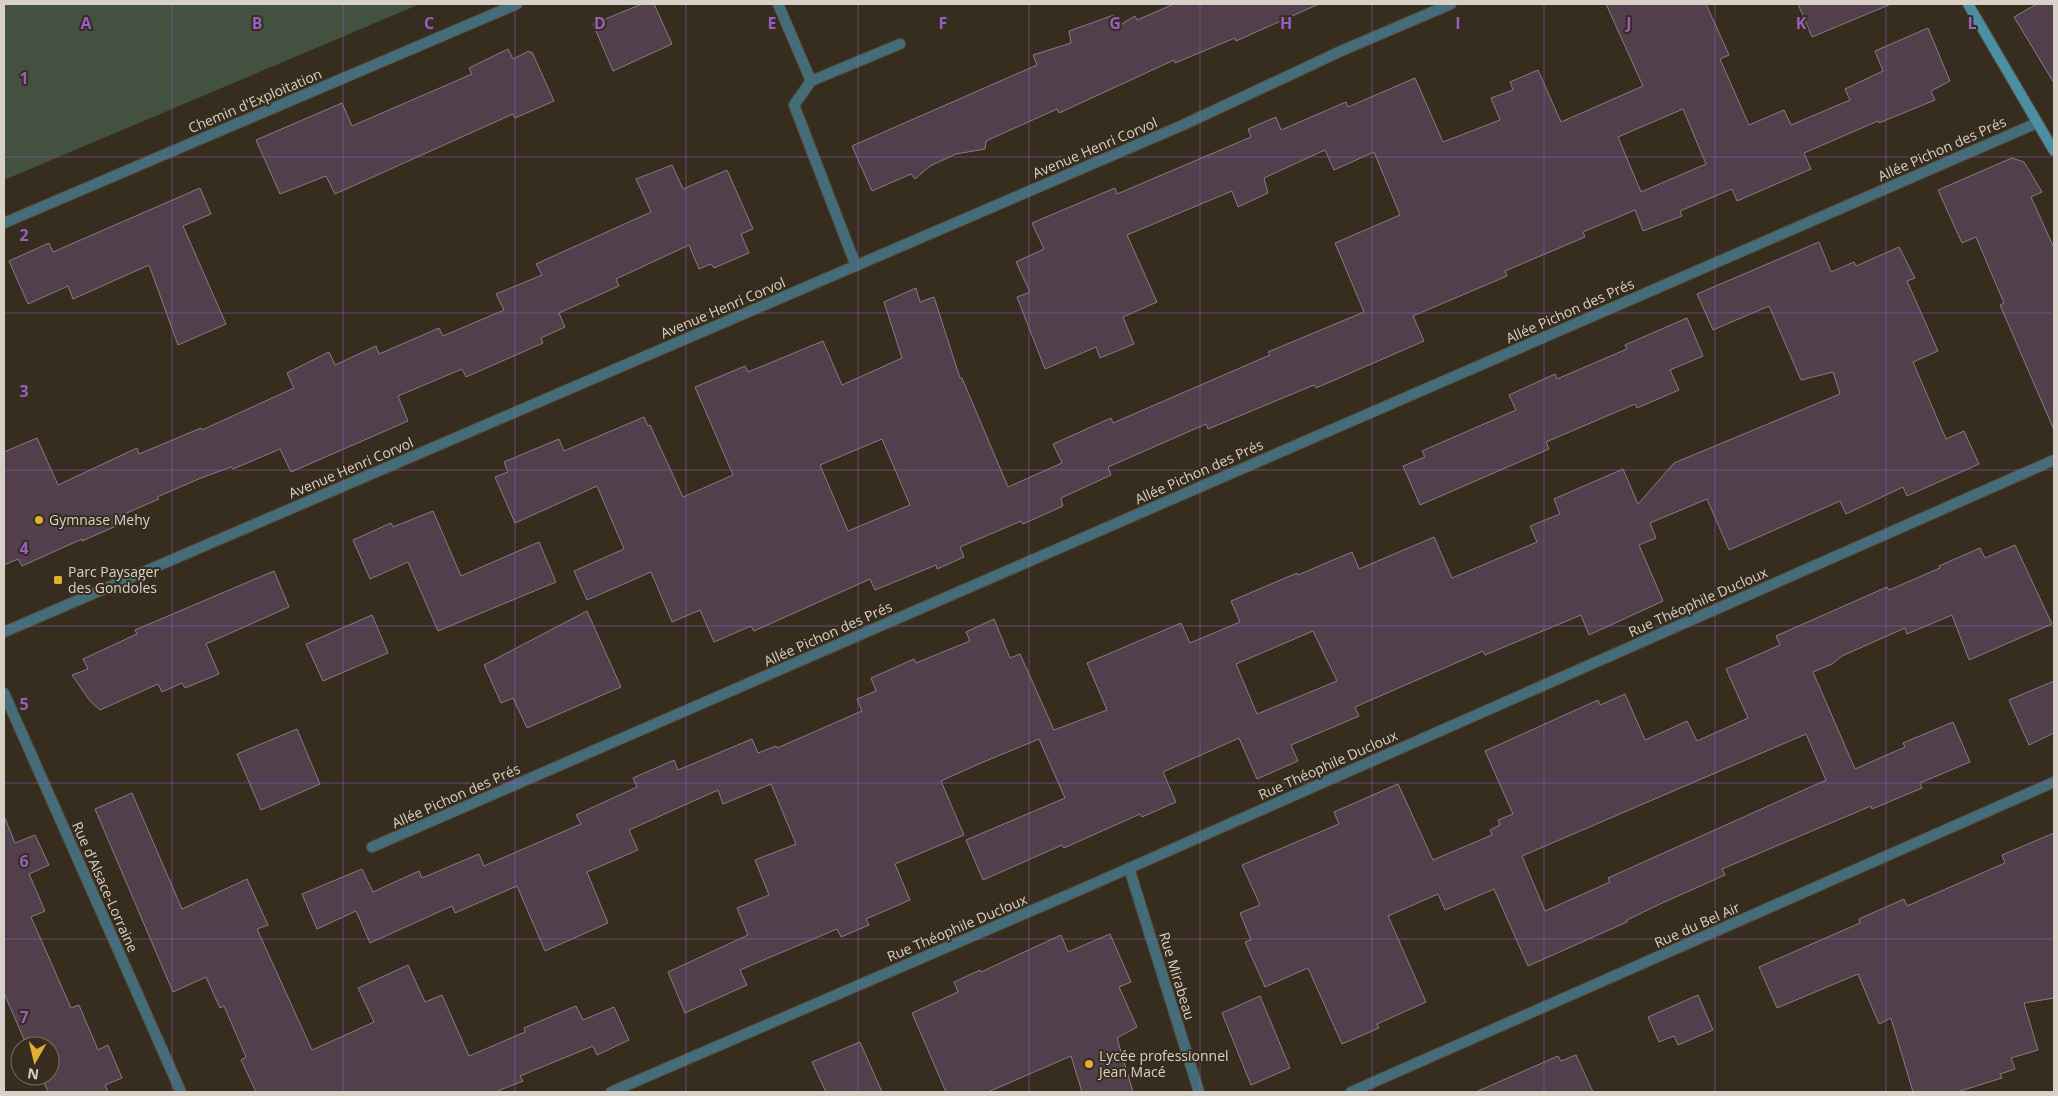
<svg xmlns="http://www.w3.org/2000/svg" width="2058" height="1096" font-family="'Open Sans',sans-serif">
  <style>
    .green { fill: #435141 }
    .building { fill: #51404c; stroke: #8b7986; fill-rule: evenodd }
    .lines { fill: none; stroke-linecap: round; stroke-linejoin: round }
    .lane-casing { stroke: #544b3d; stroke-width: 12 }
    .street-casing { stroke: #544b3d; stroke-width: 12 }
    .secondary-casing { stroke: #544b3d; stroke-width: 12 }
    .lane { stroke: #446d79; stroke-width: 10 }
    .street { stroke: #446d79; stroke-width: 10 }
    .secondary { stroke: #4b8fa3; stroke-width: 10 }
    .grid { fill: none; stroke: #975ec2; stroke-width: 1; stroke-opacity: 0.55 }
    .poi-dot { fill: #e2af34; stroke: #372d1e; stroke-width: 2 }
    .labels { text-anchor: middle; stroke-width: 4; stroke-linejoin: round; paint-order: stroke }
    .street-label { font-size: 14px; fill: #d8d1c8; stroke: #372d1e }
    .poi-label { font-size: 14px; fill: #d8d1c8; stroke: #372d1e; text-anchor: start }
    .grid-label { font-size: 16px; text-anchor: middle; font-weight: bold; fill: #975ec2; stroke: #372d1e; stroke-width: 4; stroke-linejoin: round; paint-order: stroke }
  </style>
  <rect width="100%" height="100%" fill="#372d1e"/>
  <polygon class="green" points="4,4 420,4 4,180"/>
  <g class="building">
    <polygon points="642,4 654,4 672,44 613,71 593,24"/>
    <polygon points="1174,4 1319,4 1236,41 1235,38 1175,63 1174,60 1059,113 1057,109 986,141 985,149 956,154 930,166 915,179 911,174 872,191 852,146 1037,65 1033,55 1071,43 1069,31 1114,15 1120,25 1135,16 1137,20"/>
    <path d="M1606 4H1706L1729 55 1720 59 1749 125 1784 110 1791 125 1850 100 1845 89 1883 71 1875 51 1928 28 1950 81 1931 91 1935 100 1879 123 1878 121 1804 153 1811 169 1737 201 1732 189 1680 211 1682 216 1643 231 1635 210 1583 232 1585 237 1505 271 1507 276 1413 316 1424 341 1316 388 1314 385 1208 429 1206 424 1108 467 1111 475 1061 498 1063 506 1023 524 1021 521 960 547 964 557 937 569 936 565 875 590 870 579 754 631 751 626 714 642 700 610 672 622 651 572 587 600 574 571 624 549 597 486 515 523 495 477 508 472 504 462 559 439 564 451 644 417 648 426 650 425 683 497 733 475 695 387 745 366 748 372 823 341 842 385 902 358 884 302 916 288 920 302 934 297 960 378H962L1008 487 1062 463 1053 444 1111 418 1113 423 1270 355 1268 352 1364 312 1335 243 1400 215 1374 152 1334 170 1325 150 1264 178 1268 193 1238 207 1232 191 1127 235 1157 302 1123 317 1134 344 1100 358 1096 347 1045 369 1017 297 1030 292 1016 262 1044 249 1032 223 1115 188 1117 194 1251 137 1248 129 1276 117 1281 130 1346 102 1348 107 1415 78 1443 142 1500 120 1491 98 1513 90 1510 82 1538 70 1561 122 1643 86ZM1683 109 1706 164 1641 192 1618 137ZM882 439 910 505 848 531 820 465Z"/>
    <polygon points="1798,4 1891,4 1812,37"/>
    <polygon points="2037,4 2054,4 2054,83 2014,17"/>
    <polygon points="508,49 513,59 529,51 530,53 532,52 554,101 515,118 513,114 335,194 326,176 280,194 256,140 342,103 352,126 472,74 469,68"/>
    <polygon points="2012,158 2024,162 2042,192 2031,197 2054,248 2054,430 2000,305 2004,303 1976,237 1962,243 1938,190"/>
    <polygon points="672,165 683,189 727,170 753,229 741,234 749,253 714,268 711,264 699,269 689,245 616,279 619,286 559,313 565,327 541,338 543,343 466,377 462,369 398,396 408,421 291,472 280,449 233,469 231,467 201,478 157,497 159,499 120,516 123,523 82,541 82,539 22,566 18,559 4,565 4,452 37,438 58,485 137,448 139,454 201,428 202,430 294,388 287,373 329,352 335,365 376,346 379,354 439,328 443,336 504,310 496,294 542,275 536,264 651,212 636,179"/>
    <polygon points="200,188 211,214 183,226 226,324 178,345 149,265 73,299 68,286 28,304 9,261 49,243 53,252"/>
    <path d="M1819 242 1831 272 1854 262 1856 266 1899 247 1915 278 1907 281 1938 351 1913 362 1946 439 1964 431 1979 464 1907 496 1903 487 1846 514 1840 501 1729 550 1707 499 1650 523 1656 538 1639 545 1663 601 1589 635 1581 615 1485 655 1483 651 1355 707 1359 716 1291 745 1298 761 1257 779 1239 738 1163 772 1176 802 1142 817 1140 814 1064 848 1062 845 983 880 966 840 1065 798 1039 739 981 763 941 781 964 835 895 864 910 900 866 919 869 925 841 937 837 929 740 970 747 985 685 1013 668 972 748 935 737 908 769 895 755 860 796 844 771 784 723 804 718 790 629 830 638 850 587 872 608 923 545 951 517 886 455 913 452 906 370 943 356 911 317 929 302 894 362 869 373 892 419 871 422 878 479 854 484 866 581 824 576 815 637 787 633 778 674 760 678 770 752 739 758 753 776 746 777 748 862 711 857 699 876 691 871 678 914 659 916 663 970 641 966 632 994 619 1010 658 1020 654 1054 730 1107 710 1087 663 1181 623 1190 643 1240 622 1231 601 1297 573 1298 575 1352 552 1359 569 1434 537 1452 578 1537 542 1530 526 1560 514 1554 499 1623 469 1638 504 1674 463 1840 394 1833 372 1801 380 1769 306 1713 330 1697 294ZM1313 631 1337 681 1257 714 1236 664Z"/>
    <polygon points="1687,318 1703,356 1670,370 1679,390 1637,408 1635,404 1546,442 1549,449 1420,505 1403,466 1425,457 1422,451 1516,410 1509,395 1555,374 1557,379 1627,349 1625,345"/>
    <polygon points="433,511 461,576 539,542 556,582 438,631 408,562 370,579 353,540 391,523 393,527"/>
    <path d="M2015 545 2052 624 1969 660 1952 615 1907 634 1905 628 1842 656 1832 664 1813 672 1855 769 1905 747 1903 743 1953 722 1970 762 1920 783 1922 788 1872 809 1871 806 1722 869 1725 875 1660 904 1627 920V922L1528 966 1494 889 1445 910 1438 894 1388 916 1426 1002 1377 1024 1379 1028 1342 1044 1308 968 1265 987 1245 942 1251 940 1240 913 1260 905 1242 865 1339 824 1334 812 1398 784 1433 860 1492 835 1490 830 1500 825 1498 820 1513 814 1485 751 1598 700 1600 705 1625 694 1645 740 1687 721 1697 741 1748 718 1726 669 1780 645 1776 636 1887 587 1889 590 1940 568 1939 566 1980 548 1985 558ZM1806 734 1826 780 1608 878 1610 882 1545 911 1522 856Z"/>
    <polygon points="274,571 289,607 206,644 219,674 185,688 182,683 162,692 158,684 100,710 90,701 72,675 88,669 83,659 137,634 135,630"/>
    <polygon points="587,611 621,687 527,728 513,698 501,703 484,665"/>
    <polygon points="372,615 388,653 323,681 306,644"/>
    <polygon points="2054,681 2054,733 2029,745 2009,700"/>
    <polygon points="297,729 320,784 261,810 237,754"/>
    <polygon points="132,793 182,909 247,879 268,925 257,929 312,1050 374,1022 358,988 408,965 425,1002 442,995 469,1056 525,1032 524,1028 576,1006 583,1020 614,1007 629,1040 597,1055 593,1046 520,1076 523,1081 495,1092 256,1092 241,1060 246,1057 224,1006 220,1008 206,977 173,992 95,809"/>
    <polygon points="4,816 15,843 35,835 49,865 29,874 45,911 31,917 71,1008 79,1005 98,1050 108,1045 122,1078 105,1085 108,1092 48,1092 41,1076 50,1076 50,1046 27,1046 4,993"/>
    <polygon points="2054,833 2054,998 2024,1003 2038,1050 2011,1058 2015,1069 2000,1074 2002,1078 1957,1092 1913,1092 1891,1018 1879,1024 1858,974 1777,1008 1759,967 1860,923 1859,919 1904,899 1907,906 2005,863 2002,855"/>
    <polygon points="1110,934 1131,982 1119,987 1137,1027 1117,1038 1133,1092 1082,1092 1071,1056 988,1092 946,1092 912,1013 958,992 954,982 980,970 981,972 1061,935 1068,952"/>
    <polygon points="1698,995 1713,1030 1678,1045 1674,1036 1659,1042 1648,1017"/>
    <polygon points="1260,996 1290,1068 1251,1085 1222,1013"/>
    <polygon points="860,1042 882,1092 826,1092 812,1062"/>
    <polygon points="1576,1055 1593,1092 1476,1092 1558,1056 1561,1061"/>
  </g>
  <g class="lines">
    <g class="lane-casing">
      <g id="lane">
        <polyline points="778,4 811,81"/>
        <polyline points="856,266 794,105 811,81 900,44"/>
      </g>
    </g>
    <g class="street-casing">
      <g id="street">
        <polyline points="4,223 517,4"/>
        <polyline points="4,632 1183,125 1341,51 1451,4"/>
        <polyline points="4,693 181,1092"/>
        <polyline points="372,847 2037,123"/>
        <polyline points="1129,868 1199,1092"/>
        <polyline points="611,1092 1091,885 2054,460"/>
        <polyline points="1351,1092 2054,782"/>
      </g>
    </g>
    <g class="secondary-casing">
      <polyline id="secondary" points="1968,4 2054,151"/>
    </g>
    <use href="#lane" class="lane"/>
    <use href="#street" class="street"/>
    <use href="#secondary" class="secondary"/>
  </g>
  <path class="grid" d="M172 4V1092M343 4V1092M515 4V1092M686 4V1092M858 4V1092M1029 4V1092M1200 4V1092M1372 4V1092M1544 4V1092M1715 4V1092M1886 4V1092M4 157H2054M4 313H2054M4 470H2054M4 626H2054M4 783H2054M4 939H2054"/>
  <g class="poi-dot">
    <circle cx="39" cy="520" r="5"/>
    <rect x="53" y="575" width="10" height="10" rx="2.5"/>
    <circle cx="1089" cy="1064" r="5"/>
  </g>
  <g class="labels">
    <g class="street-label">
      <text transform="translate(255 101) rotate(-23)" y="5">Chemin d'Exploitation</text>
      <text transform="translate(1095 148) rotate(-23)" y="5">Avenue Henri Corvol</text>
      <text transform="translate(1942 149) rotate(-24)" y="5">Allée Pichon des Prés</text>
      <text transform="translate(723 308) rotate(-23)" y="5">Avenue Henri Corvol</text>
      <text transform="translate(1570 311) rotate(-24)" y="5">Allée Pichon des Prés</text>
      <text transform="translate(351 468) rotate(-23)" y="5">Avenue Henri Corvol</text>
      <text transform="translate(1199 472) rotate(-24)" y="5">Allée Pichon des Prés</text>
      <text transform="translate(1698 602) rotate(-24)" y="5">Rue Théophile Ducloux</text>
      <text transform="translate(828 634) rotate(-24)" y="5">Allée Pichon des Prés</text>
      <text transform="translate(1328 765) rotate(-24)" y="5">Rue Théophile Ducloux</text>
      <text transform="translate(456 796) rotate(-24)" y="5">Allée Pichon des Prés</text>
      <text transform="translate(105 887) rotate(66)" y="5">Rue d'Alsace-Lorraine</text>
      <text transform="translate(1697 925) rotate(-24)" y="5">Rue du Bel Air</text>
      <text transform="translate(957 928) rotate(-23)" y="5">Rue Théophile Ducloux</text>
      <text transform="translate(1177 976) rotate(73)" y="5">Rue Mirabeau</text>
    </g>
    <g class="poi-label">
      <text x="49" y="525">Gymnase Mehy</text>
      <text x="68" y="577">Parc Paysager<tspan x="68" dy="16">des Gondoles</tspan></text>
      <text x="1099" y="1061">Lycée professionnel<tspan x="1099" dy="16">Jean Macé</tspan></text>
    </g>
  </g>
  <g class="grid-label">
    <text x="86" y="29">A</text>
    <text x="257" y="29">B</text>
    <text x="429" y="29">C</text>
    <text x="600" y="29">D</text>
    <text x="772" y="29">E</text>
    <text x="943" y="29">F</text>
    <text x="1115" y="29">G</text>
    <text x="1286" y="29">H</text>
    <text x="1458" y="29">I</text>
    <text x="1629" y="29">J</text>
    <text x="1801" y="29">K</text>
    <text x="1972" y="29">L</text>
    <text x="24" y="84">1</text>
    <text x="24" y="241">2</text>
    <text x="24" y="397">3</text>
    <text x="24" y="554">4</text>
    <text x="24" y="710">5</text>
    <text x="24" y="867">6</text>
    <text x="24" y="1023">7</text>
  </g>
  <rect width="2058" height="1096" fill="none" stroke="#d8d1c8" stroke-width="10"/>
  <g transform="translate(35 1061) rotate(188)"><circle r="24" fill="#372d1e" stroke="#776f62"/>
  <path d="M0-4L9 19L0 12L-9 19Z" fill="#e2af34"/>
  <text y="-8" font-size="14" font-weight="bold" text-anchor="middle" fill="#d8d1c8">N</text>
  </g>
</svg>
